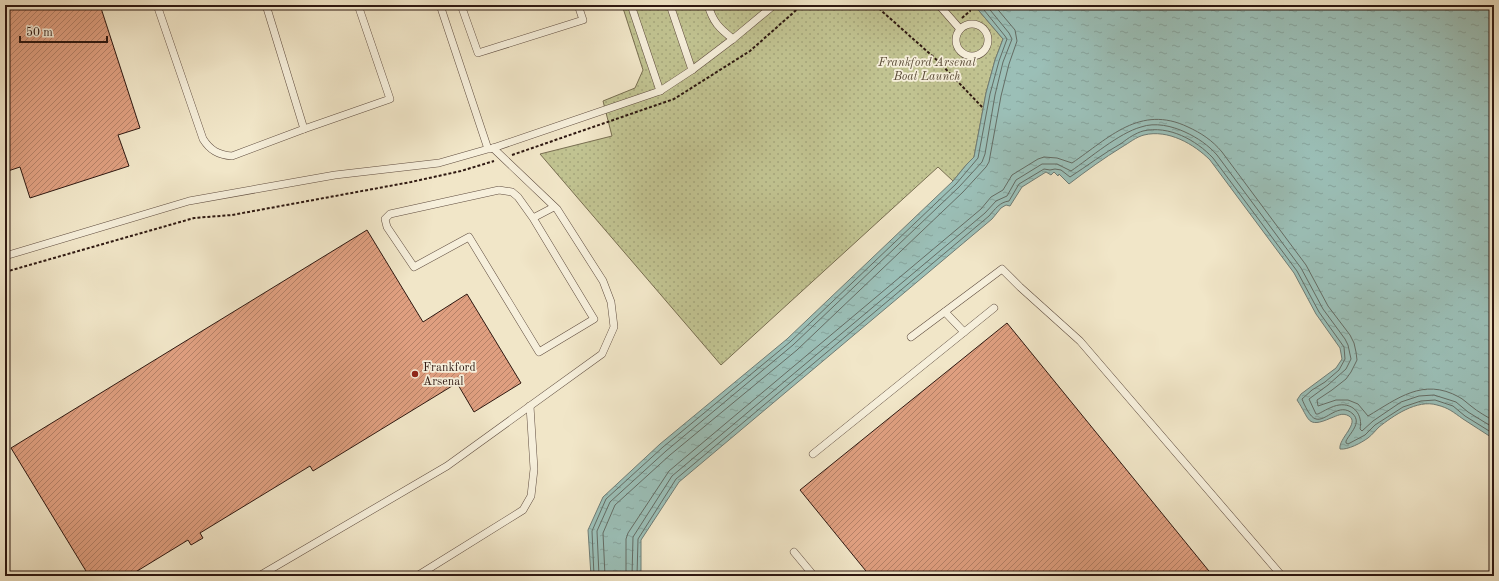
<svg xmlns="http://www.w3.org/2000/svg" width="1499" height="581" font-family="'Old Standard TT',serif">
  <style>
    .green { fill: url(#green-dots); stroke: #786e51 }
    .water { fill: url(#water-ripples); stroke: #6f7c75 }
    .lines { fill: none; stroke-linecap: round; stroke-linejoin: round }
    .shore { stroke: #646c64; stroke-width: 1 }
    .building { fill: url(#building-hatch); stroke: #2e1811 }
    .lane-casing { stroke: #5f4c3f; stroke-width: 8 }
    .path { stroke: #2e1811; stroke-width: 2; stroke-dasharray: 3 2; stroke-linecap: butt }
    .lane { stroke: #f6efdb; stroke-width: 7 }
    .poi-dot { fill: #8f2418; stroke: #f6efdb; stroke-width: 1.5 }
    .labels { text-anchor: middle; stroke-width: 3.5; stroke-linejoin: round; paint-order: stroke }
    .park-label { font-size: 12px; font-style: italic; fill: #5a4b37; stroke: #f6efdb }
    .poi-label { font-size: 12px; fill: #2e1811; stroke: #f6efdb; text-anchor: start }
  </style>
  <defs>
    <pattern id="green-dots" width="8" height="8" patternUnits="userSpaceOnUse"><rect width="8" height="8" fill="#c1c391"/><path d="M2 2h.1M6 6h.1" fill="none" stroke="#a6a77c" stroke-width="1.8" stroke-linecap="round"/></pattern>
    <pattern id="water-ripples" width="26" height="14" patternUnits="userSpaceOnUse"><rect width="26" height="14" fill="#9bbfb7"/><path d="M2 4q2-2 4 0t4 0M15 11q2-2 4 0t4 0" fill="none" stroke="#86a39c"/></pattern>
    <pattern id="building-hatch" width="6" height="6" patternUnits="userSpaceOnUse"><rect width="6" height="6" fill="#df9f80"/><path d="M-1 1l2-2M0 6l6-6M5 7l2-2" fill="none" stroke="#b58167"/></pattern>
  </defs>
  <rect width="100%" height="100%" fill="#f1e6c8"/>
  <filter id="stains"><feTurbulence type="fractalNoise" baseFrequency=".005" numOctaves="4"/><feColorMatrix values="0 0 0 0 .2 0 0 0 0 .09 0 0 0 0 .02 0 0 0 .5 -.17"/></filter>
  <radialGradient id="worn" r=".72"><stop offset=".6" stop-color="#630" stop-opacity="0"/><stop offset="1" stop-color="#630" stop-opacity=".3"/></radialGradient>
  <polygon class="green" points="622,5 974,5 1003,39 995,60 986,93 974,157 967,164 953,181 938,167 721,365 540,154 612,136 603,101 635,88 643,70"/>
  <path class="water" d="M974 5H1494V439C1484 432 1473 426 1463 419 1453 412 1449 408 1437 405 1417 399 1393 416 1379 427 1375 431 1372 435 1368 438 1361 443 1348 450 1340 449 1338 439 1360 423 1349 416 1342 412 1337 416 1331 418 1306 429 1310 419 1297 400L1301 394 1336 368 1342 359 1340 348 1316 314 1294 273 1210 160C1194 144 1168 129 1144 135 1136 137 1129 143 1122 147 1104 158 1086 171 1069 184L1059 174 1058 176 1054 172 1051 175 1046 172 1022 187 1010 206 1006 205 1001 208 992 219 679 482 641 540V576H591L588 530 603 497 660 444 787 339 953 181 967 164 974 157 986 93 995 60 1003 39Z"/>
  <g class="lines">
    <g class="shore">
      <polyline points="594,576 592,531 606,499 663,447 790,342 956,184 978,158 990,94 999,61 1007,39 1005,36 980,5"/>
      <polyline points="599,576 597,531 610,502 666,451 793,345 959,187 982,162 985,154 995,95 1003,62 1012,39 1009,33 986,5"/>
      <polyline points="605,576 603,533 615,505 670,455 797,350 963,192 986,167 989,162 1001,96 1009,64 1017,41 1015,30 994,5"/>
      <path d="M626 576V539L628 533 669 471 981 209 991 197 1003 190 1012 175 1038 159 1044 157 1057 158 1072 163C1109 138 1140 104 1188 127 1201 133 1212 140 1222 152L1306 265 1328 306 1350 335 1354 343 1356 352 1357 360 1351 372 1346 379 1332 390 1317 400 1318 406 1336 400H1348L1358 404 1368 416C1397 399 1423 377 1459 397 1463 399 1467 403 1471 406 1478 412 1486 416 1494 421"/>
      <path d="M632 576 633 537 672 476 985 213 996 201 1007 196 1016 180 1042 164H1057L1071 171C1090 158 1119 133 1141 127 1155 122 1172 126 1185 132 1198 138 1208 145 1217 155L1301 268 1323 309 1345 339 1348 345 1351 359 1346 369 1328 385 1309 399 1316 414H1318C1324 411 1332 406 1339 405 1354 403 1363 415 1360 429L1362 431 1373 421 1401 402 1419 396 1434 395 1456 402 1468 412 1494 428"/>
      <path d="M637 576 638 539 676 479 989 216C995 209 1000 202 1009 201L1019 184 1044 169 1050 170 1055 169 1061 170 1070 177C1087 166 1104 153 1122 143 1128 138 1136 133 1143 131 1169 125 1196 140 1213 158L1297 271 1319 312 1344 347 1345 359 1339 370 1325 382 1312 390 1302 399C1304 404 1310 418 1316 419 1326 422 1339 401 1353 414 1362 423 1350 433 1346 441V443L1348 444 1365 435 1375 425 1403 407 1421 401 1435 400 1453 406 1465 416 1494 434"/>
    </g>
  </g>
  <g class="building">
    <polygon points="5,5 100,5 140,128 118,135 129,166 30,198 20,167 5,172"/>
    <polygon points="367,230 423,322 467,294 521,383 474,412 457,383 313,471 310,466 200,533 203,538 191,545 188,540 129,576 89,576 11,448"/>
    <polygon points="1007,323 1213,576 870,576 800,490"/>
  </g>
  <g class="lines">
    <g class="lane-casing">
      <g id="lane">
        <path d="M157 5 203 139C210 150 218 155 232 156L304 129 266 5"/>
        <polyline points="461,5 478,53 583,20 578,5"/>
        <polyline points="631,5 660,91"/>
        <polyline points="670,5 692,70"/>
        <path d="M708 5C713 22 719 28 733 39"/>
        <polyline points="939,5 960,29"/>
        <circle cx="972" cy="40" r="16"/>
        <polyline points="304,129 390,99 358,5"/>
        <polyline points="490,149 660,91 692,70 733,39 774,5"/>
        <polyline points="533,218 594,319 539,352 469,237 414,267 387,227 385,219 390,214 499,190 512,192 518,197 533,218 554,207"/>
        <polyline points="5,256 189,201 335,175 439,163 488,149 440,5"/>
        <polyline points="945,312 964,332"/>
        <polyline points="911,337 1002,269 1020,287 1080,341 1282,576"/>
        <polyline points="813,454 994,308"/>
        <polyline points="794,552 814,576"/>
        <polyline points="259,576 447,466 602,354 614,327 611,302 603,281 557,209 493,148"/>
        <polyline points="417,576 523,510 531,496 534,469 530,406"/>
      </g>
    </g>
    <g class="path">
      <polyline points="875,5 938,61 983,108"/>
      <polyline points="962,18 970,11 970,6"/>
      <polyline points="512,155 674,99 750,51 802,5"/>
      <polyline points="5,272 194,218 232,215 411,182 461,171 494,161"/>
    </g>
    <use href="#lane" class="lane"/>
  </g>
  <circle class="poi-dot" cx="415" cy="374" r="4"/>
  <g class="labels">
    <g class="park-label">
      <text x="927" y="66">Frankford Arsenal<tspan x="927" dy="14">Boat Launch</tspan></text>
    </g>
    <g class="poi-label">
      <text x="423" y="371">Frankford<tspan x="423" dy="14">Arsenal</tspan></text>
    </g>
  </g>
  <rect width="1499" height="581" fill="none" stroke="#f1e6c8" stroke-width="20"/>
  <rect x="6" y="6" width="1487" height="569" fill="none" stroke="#2e1811" stroke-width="2"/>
  <rect x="10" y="10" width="1479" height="561" fill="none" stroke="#2e1811"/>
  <path d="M20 36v6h87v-6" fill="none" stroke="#2e1811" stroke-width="2"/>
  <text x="26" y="36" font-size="12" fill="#2e1811" stroke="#f6efdb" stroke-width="3" paint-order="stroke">50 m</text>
  <rect width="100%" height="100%" filter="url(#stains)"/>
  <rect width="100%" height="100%" fill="url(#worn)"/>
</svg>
